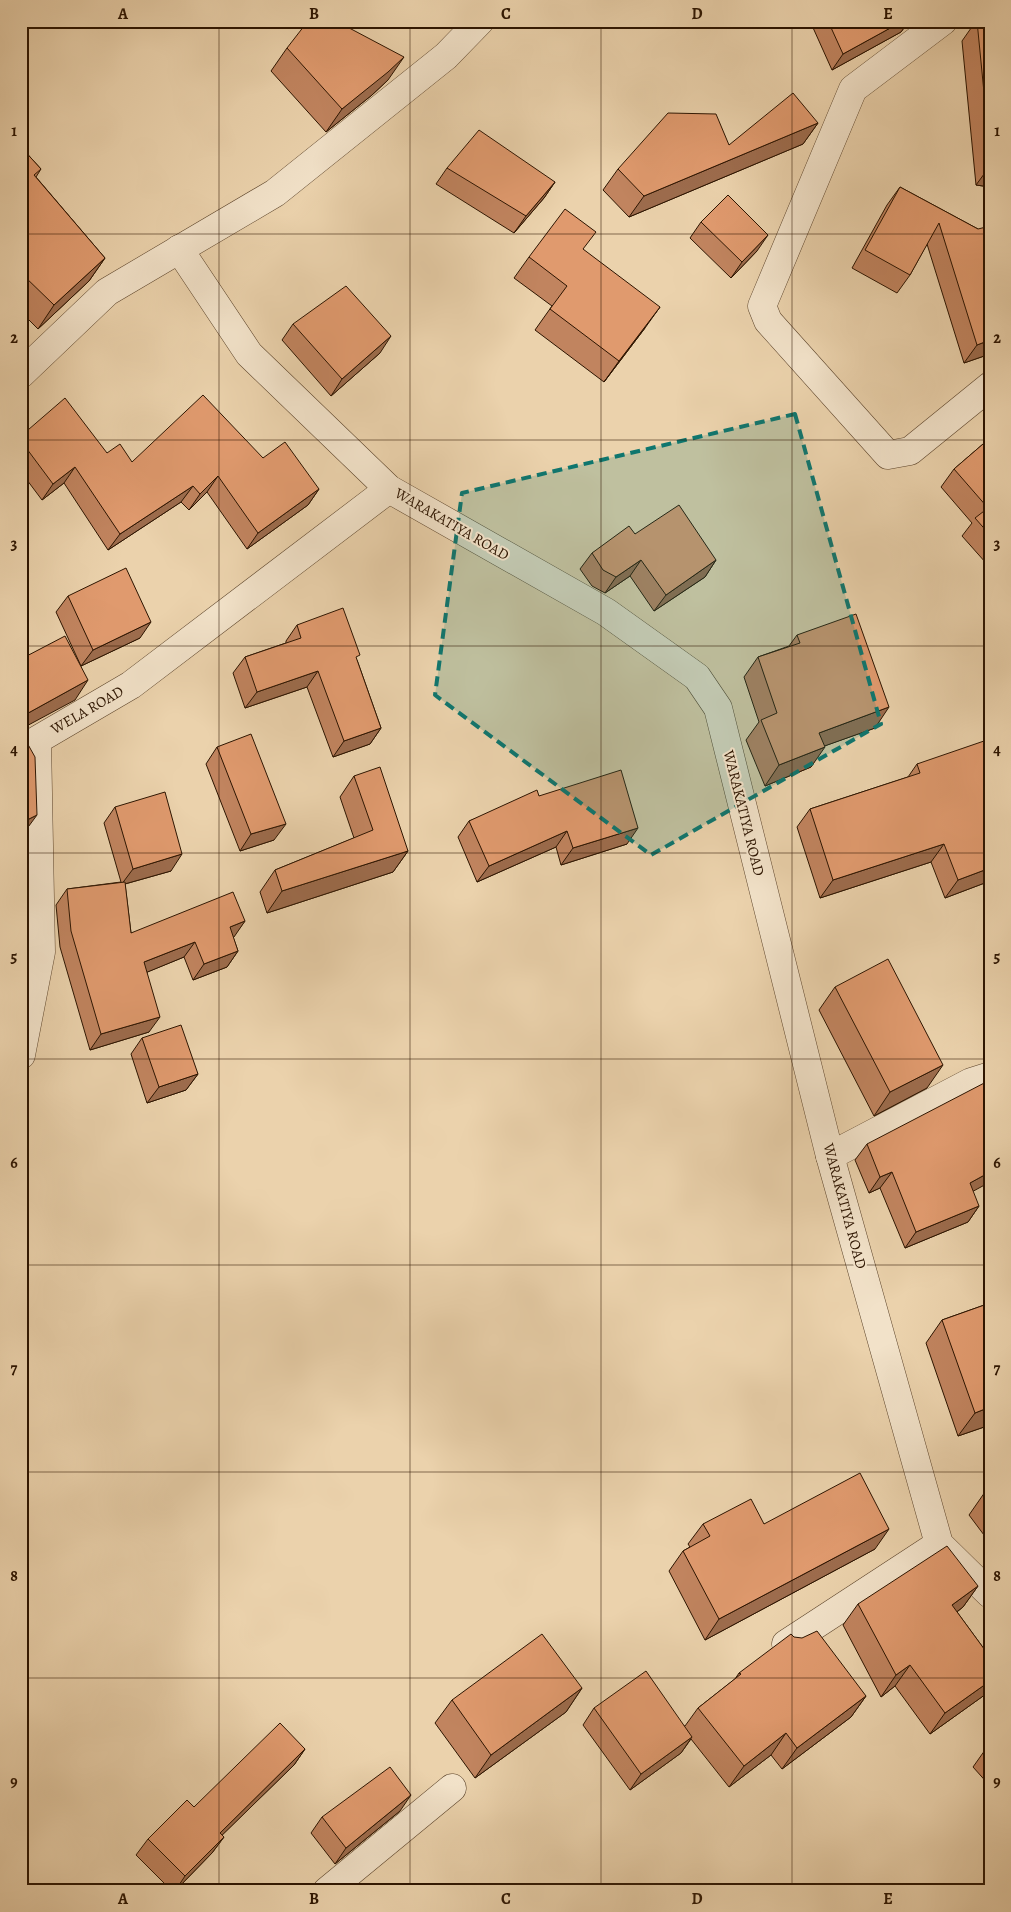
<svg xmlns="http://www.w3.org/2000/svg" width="1011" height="1912" font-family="Alegreya,serif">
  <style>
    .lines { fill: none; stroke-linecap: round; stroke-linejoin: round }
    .minor-casing { stroke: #5c442b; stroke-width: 29 }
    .minor { stroke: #f2e2c9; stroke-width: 28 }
    .wall { fill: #c1845f; stroke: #2c1400 }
    .shaded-wall { fill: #9d6c4d; stroke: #2c1400 }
    .building { fill: #e09a6e; stroke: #2c1400 }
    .marked { fill: #0f766e; fill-opacity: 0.2; stroke: #0f766e; stroke-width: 4; stroke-dasharray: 10 6; stroke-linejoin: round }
    .grid { fill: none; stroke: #2c1400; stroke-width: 1; stroke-opacity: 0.55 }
    .labels { text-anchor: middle; stroke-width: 4; stroke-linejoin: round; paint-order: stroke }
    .street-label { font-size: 15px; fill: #2c1400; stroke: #f2e2c9 }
    .neatline { fill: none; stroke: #2c1400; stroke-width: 2 }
    .grid-label { font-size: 16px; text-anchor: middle; font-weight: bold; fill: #2c1400 }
  </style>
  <rect width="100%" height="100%" fill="#ebd2ac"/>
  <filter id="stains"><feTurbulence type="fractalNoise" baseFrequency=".004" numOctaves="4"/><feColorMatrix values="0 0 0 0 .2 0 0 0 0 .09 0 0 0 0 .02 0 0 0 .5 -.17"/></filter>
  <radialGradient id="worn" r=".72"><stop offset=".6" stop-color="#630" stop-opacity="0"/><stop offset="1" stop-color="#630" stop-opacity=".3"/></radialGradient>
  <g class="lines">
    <g class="minor-casing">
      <g id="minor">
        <polyline points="943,21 853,89 762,306 768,321 888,455 910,451 990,386"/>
        <polyline points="179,249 249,354 389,489 606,612 697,677 718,708 830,1156 939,1544 990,1594"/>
        <polyline points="21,374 107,292 275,193 446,56 480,21"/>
        <polyline points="21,1055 41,952 37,740 131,685 389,489"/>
        <polyline points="830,1156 971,1082 990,1076"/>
        <polyline points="786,1644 939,1544"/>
        <polyline points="327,1891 452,1788"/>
      </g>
    </g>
    <use href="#minor" class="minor"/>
  </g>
  <g class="wall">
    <polygon points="810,21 909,21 901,32 832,70"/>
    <polygon points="976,21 990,23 990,187 976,185 962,41"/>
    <polygon points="287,48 388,80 372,95 326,132 271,71"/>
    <polygon points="818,123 803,144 629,217 603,190 618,169 729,145"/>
    <polygon points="21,147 41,169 36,177 105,258 89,281 38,329 21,312"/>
    <polygon points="447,168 555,182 544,198 514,233 436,184"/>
    <polygon points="900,187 978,229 990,354 964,363 927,244 910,275 897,293 852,268 887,205"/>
    <polygon points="701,222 757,251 731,278 690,238"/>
    <polygon points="584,250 645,328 604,382 535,330 552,306 514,278 529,257"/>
    <polygon points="293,324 380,353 331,396 282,340"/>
    <polygon points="21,436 107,453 132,462 263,458 319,489 308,505 247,549 207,492 189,510 181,502 108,550 64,483 42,500 21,472"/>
    <polygon points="990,438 990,560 986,563 962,536 972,523 941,487 954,469"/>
    <polygon points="635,534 716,560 705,577 654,611 630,576 605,593 592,586 580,569 592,553"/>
    <polygon points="68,596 140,638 81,666 56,612"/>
    <polygon points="297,625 357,660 381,728 370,744 333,757 307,687 245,708 233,673 245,657 286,643 286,641"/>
    <polygon points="797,635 875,728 824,746 811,767 765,786 746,740 759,722 744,677 758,657 789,646"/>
    <polygon points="217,747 274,840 240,851 206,764"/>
    <polygon points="990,759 990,881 945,898 931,862 820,898 797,827 810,809 908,777 917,764"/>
    <polygon points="354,776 408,851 393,872 267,913 260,892 275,870 354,838 340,797"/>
    <polygon points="539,796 627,844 561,865 556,847 477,882 458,837 469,821"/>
    <polygon points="115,807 171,871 125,884 131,933 245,921 233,937 238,951 227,967 193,980 184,957 147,972 149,1032 90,1050 60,947 56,905 67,889 121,882 104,823"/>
    <polygon points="835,987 927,1088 874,1116 819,1010"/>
    <polygon points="142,1038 198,1074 186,1090 147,1103 131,1054"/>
    <polygon points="867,1144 979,1206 968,1222 905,1248 880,1188 869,1193 855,1160"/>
    <polygon points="990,1303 990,1425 958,1436 926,1343 942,1320"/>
    <polygon points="990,1489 990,1543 969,1515 985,1492"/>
    <polygon points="703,1524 764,1524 875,1549 705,1640 669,1571 683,1551 690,1547 688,1544"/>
    <polygon points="978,1586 963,1607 957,1612 990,1657 990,1689 986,1694 930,1734 895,1686 881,1697 843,1625 858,1604"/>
    <polygon points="739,1673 866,1696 851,1717 782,1769 771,1755 729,1787 691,1739 681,1753 630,1790 583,1725 594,1708 685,1726 698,1708 735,1679"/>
    <polygon points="582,1688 566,1712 475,1778 435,1723 452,1700"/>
    <polygon points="990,1743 990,1786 973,1767"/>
    <polygon points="305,1749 294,1765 222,1835 224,1837 212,1853 175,1891 172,1891 136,1855 148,1839 194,1807"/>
    <polygon points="400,1811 335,1864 311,1833 322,1817"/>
  </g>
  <g class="shaded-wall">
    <polygon points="903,21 909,21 901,32 832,70 843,54"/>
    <polygon points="404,57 388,80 372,95 326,132 342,109"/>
    <polygon points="818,123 803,144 629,217 644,196"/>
    <polygon points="990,166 990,187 976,185"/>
    <polygon points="555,182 544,198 514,233 526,216"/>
    <polygon points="768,235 757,251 731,278 742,262"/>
    <polygon points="105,258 89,281 38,329 54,305"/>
    <polygon points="660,307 645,328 604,382 619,361"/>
    <polygon points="391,336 380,353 331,396 342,379"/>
    <polygon points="990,340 990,354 964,363 977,345"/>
    <polygon points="75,467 64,483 42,500 53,484"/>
    <polygon points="218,476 207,492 189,510 200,494"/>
    <polygon points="193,486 181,502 108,550 120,534"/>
    <polygon points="319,489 308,505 247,549 258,533"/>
    <polygon points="641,560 630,576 605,593 616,577"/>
    <polygon points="716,560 705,577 654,611 666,595"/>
    <polygon points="151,622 140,638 81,666 93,650"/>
    <polygon points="318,671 307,687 245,708 257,692"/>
    <polygon points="88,680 75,700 21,729 21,717"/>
    <polygon points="889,707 875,728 805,753 819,733"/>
    <polygon points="381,728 370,744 333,757 344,741"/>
    <polygon points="825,747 811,767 765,786 779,765"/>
    <polygon points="37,815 23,834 21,835 21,823"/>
    <polygon points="286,824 274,840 240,851 251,834"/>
    <polygon points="638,828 627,844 561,865 573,848"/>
    <polygon points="567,831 556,847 477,882 489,866"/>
    <polygon points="944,844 931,862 820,898 833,880"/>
    <polygon points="408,851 393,872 267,913 282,891"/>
    <polygon points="182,854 171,871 121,885 133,869"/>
    <polygon points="990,868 990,881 945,898 958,880"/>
    <polygon points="245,921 234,937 219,943 230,927"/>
    <polygon points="195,942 184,957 133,978 144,962"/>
    <polygon points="238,951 227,967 193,980 204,964"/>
    <polygon points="160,1017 149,1032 90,1050 101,1034"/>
    <polygon points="943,1065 927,1088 874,1116 890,1092"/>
    <polygon points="198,1074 186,1090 147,1103 159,1087"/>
    <polygon points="892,1172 880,1188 869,1193 880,1177"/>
    <polygon points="990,1172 990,1182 959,1199 970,1183"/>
    <polygon points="979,1206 968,1222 905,1248 916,1232"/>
    <polygon points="990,1407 990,1425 958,1436 975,1413"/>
    <polygon points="889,1529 875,1549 705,1640 719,1619"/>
    <polygon points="978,1586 963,1607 937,1627 952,1605"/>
    <polygon points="910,1665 895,1686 881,1697 896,1675"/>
    <polygon points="990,1681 990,1689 986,1694 930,1734 945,1713"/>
    <polygon points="582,1688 566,1712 475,1778 491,1755"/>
    <polygon points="866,1696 851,1717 782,1769 797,1748"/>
    <polygon points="786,1733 771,1755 729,1787 744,1766"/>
    <polygon points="692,1737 681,1753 630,1790 641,1774"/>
    <polygon points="305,1749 294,1765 208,1849 220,1833"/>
    <polygon points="411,1795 400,1811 335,1864 346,1848"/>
    <polygon points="224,1837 212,1853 175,1891 185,1876"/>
  </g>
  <g class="building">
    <polygon points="308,21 336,21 404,57 388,72 342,109 287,48"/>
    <polygon points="828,21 903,21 843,54"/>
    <polygon points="977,21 990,23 990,154"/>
    <polygon points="793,93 818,123 644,196 618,169 668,113 716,114 729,145"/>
    <polygon points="479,130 555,182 526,216 447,168"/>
    <polygon points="21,147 41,169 34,175 105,258 54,305 21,273"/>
    <polygon points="900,187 978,229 990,226 990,340 977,345 939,223 910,275 865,250"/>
    <polygon points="728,195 768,235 742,262 701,222"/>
    <polygon points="565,209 596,232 583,249 660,307 619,361 550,309 567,286 529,257"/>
    <polygon points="346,286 391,336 342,379 293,324"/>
    <polygon points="203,395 263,458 285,442 319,489 258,533 218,476 200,494 193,486 120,534 75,467 53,484 21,441 21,436 65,398 107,453 120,444 132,462"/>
    <polygon points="990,438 990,535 975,518 988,508 954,469"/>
    <polygon points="679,505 716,560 666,595 641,560 616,577 603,570 592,553 629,526 635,534"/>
    <polygon points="126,568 151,622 93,650 68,596"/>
    <polygon points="343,608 360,655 356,657 381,728 344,741 318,671 257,692 245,657 301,638 297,625"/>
    <polygon points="856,614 889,707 819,733 825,747 779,765 761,720 777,713 758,657 800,643 797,635"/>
    <polygon points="65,636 88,680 21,717 21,659"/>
    <polygon points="21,732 35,757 37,815 21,823"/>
    <polygon points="251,734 286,824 251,834 217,747"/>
    <polygon points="984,741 990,759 990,868 958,880 944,844 833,880 810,809 920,773 917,764"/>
    <polygon points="380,767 408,851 282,891 275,870 373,830 354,776"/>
    <polygon points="621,770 638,828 573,848 567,831 489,866 469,821 537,790 539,796"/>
    <polygon points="165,792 182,854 133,869 115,807"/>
    <polygon points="125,882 131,933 233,892 245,921 230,927 238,951 204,964 195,942 144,962 160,1017 101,1034 71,931 67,889"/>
    <polygon points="888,959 943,1065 890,1092 835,987"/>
    <polygon points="181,1025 198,1074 159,1087 142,1038"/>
    <polygon points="990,1080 990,1172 970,1183 979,1206 916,1232 892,1172 880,1177 867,1144"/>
    <polygon points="990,1303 990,1407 975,1413 942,1320"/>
    <polygon points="860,1473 889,1529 719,1619 683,1551 710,1536 703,1524 751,1499 764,1524"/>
    <polygon points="990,1489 990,1498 985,1492"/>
    <polygon points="947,1546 978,1586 952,1605 990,1657 990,1681 945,1713 910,1665 896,1675 858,1604"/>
    <polygon points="817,1631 866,1696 797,1748 786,1733 744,1766 698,1708 741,1674 739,1673 791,1634 794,1637 802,1638"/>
    <polygon points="542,1634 582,1688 491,1755 452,1700"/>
    <polygon points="646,1671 692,1737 641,1774 594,1708"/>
    <polygon points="280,1723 305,1749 220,1833 224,1837 185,1876 148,1839 187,1800 194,1807"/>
    <polygon points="390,1767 411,1795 346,1848 322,1817"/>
  </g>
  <path class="marked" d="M795 414 881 724 651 855 435 695 462 493Z"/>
  <path class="grid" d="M219 21V1891M410 21V1891M601 21V1891M792 21V1891M21 234H990M21 440H990M21 646H990M21 853H990M21 1059H990M21 1265H990M21 1472H990M21 1678H990"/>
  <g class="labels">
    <g class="street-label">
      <text transform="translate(452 524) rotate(30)" y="5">WARAKATIYA ROAD</text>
      <text transform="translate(87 710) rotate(-30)" y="5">WELA ROAD</text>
      <text transform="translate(744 813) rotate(76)" y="5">WARAKATIYA ROAD</text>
      <text transform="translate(845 1206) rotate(75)" y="5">WARAKATIYA ROAD</text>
    </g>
  </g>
  <rect width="1011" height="1912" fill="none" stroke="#ebd2ac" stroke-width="55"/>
  <rect x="28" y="28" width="956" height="1856" class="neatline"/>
  <g class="grid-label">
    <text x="123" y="19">A</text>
    <text x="314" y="19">B</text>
    <text x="506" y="19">C</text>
    <text x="697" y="19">D</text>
    <text x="888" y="19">E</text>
    <text x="14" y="136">1</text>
    <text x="997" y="136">1</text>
    <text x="14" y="343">2</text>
    <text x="997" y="343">2</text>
    <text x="14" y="549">3</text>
    <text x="997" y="549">3</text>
    <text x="14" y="755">4</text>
    <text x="997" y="755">4</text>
    <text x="14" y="962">5</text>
    <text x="997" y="962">5</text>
    <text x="14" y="1168">6</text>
    <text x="997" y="1168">6</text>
    <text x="14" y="1374">7</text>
    <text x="997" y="1374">7</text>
    <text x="14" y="1581">8</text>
    <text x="997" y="1581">8</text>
    <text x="14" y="1787">9</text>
    <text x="997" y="1787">9</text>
    <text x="123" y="1904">A</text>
    <text x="314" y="1904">B</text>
    <text x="506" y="1904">C</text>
    <text x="697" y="1904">D</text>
    <text x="888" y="1904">E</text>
  </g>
  <rect width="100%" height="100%" filter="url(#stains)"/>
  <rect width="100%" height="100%" fill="url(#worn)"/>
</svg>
